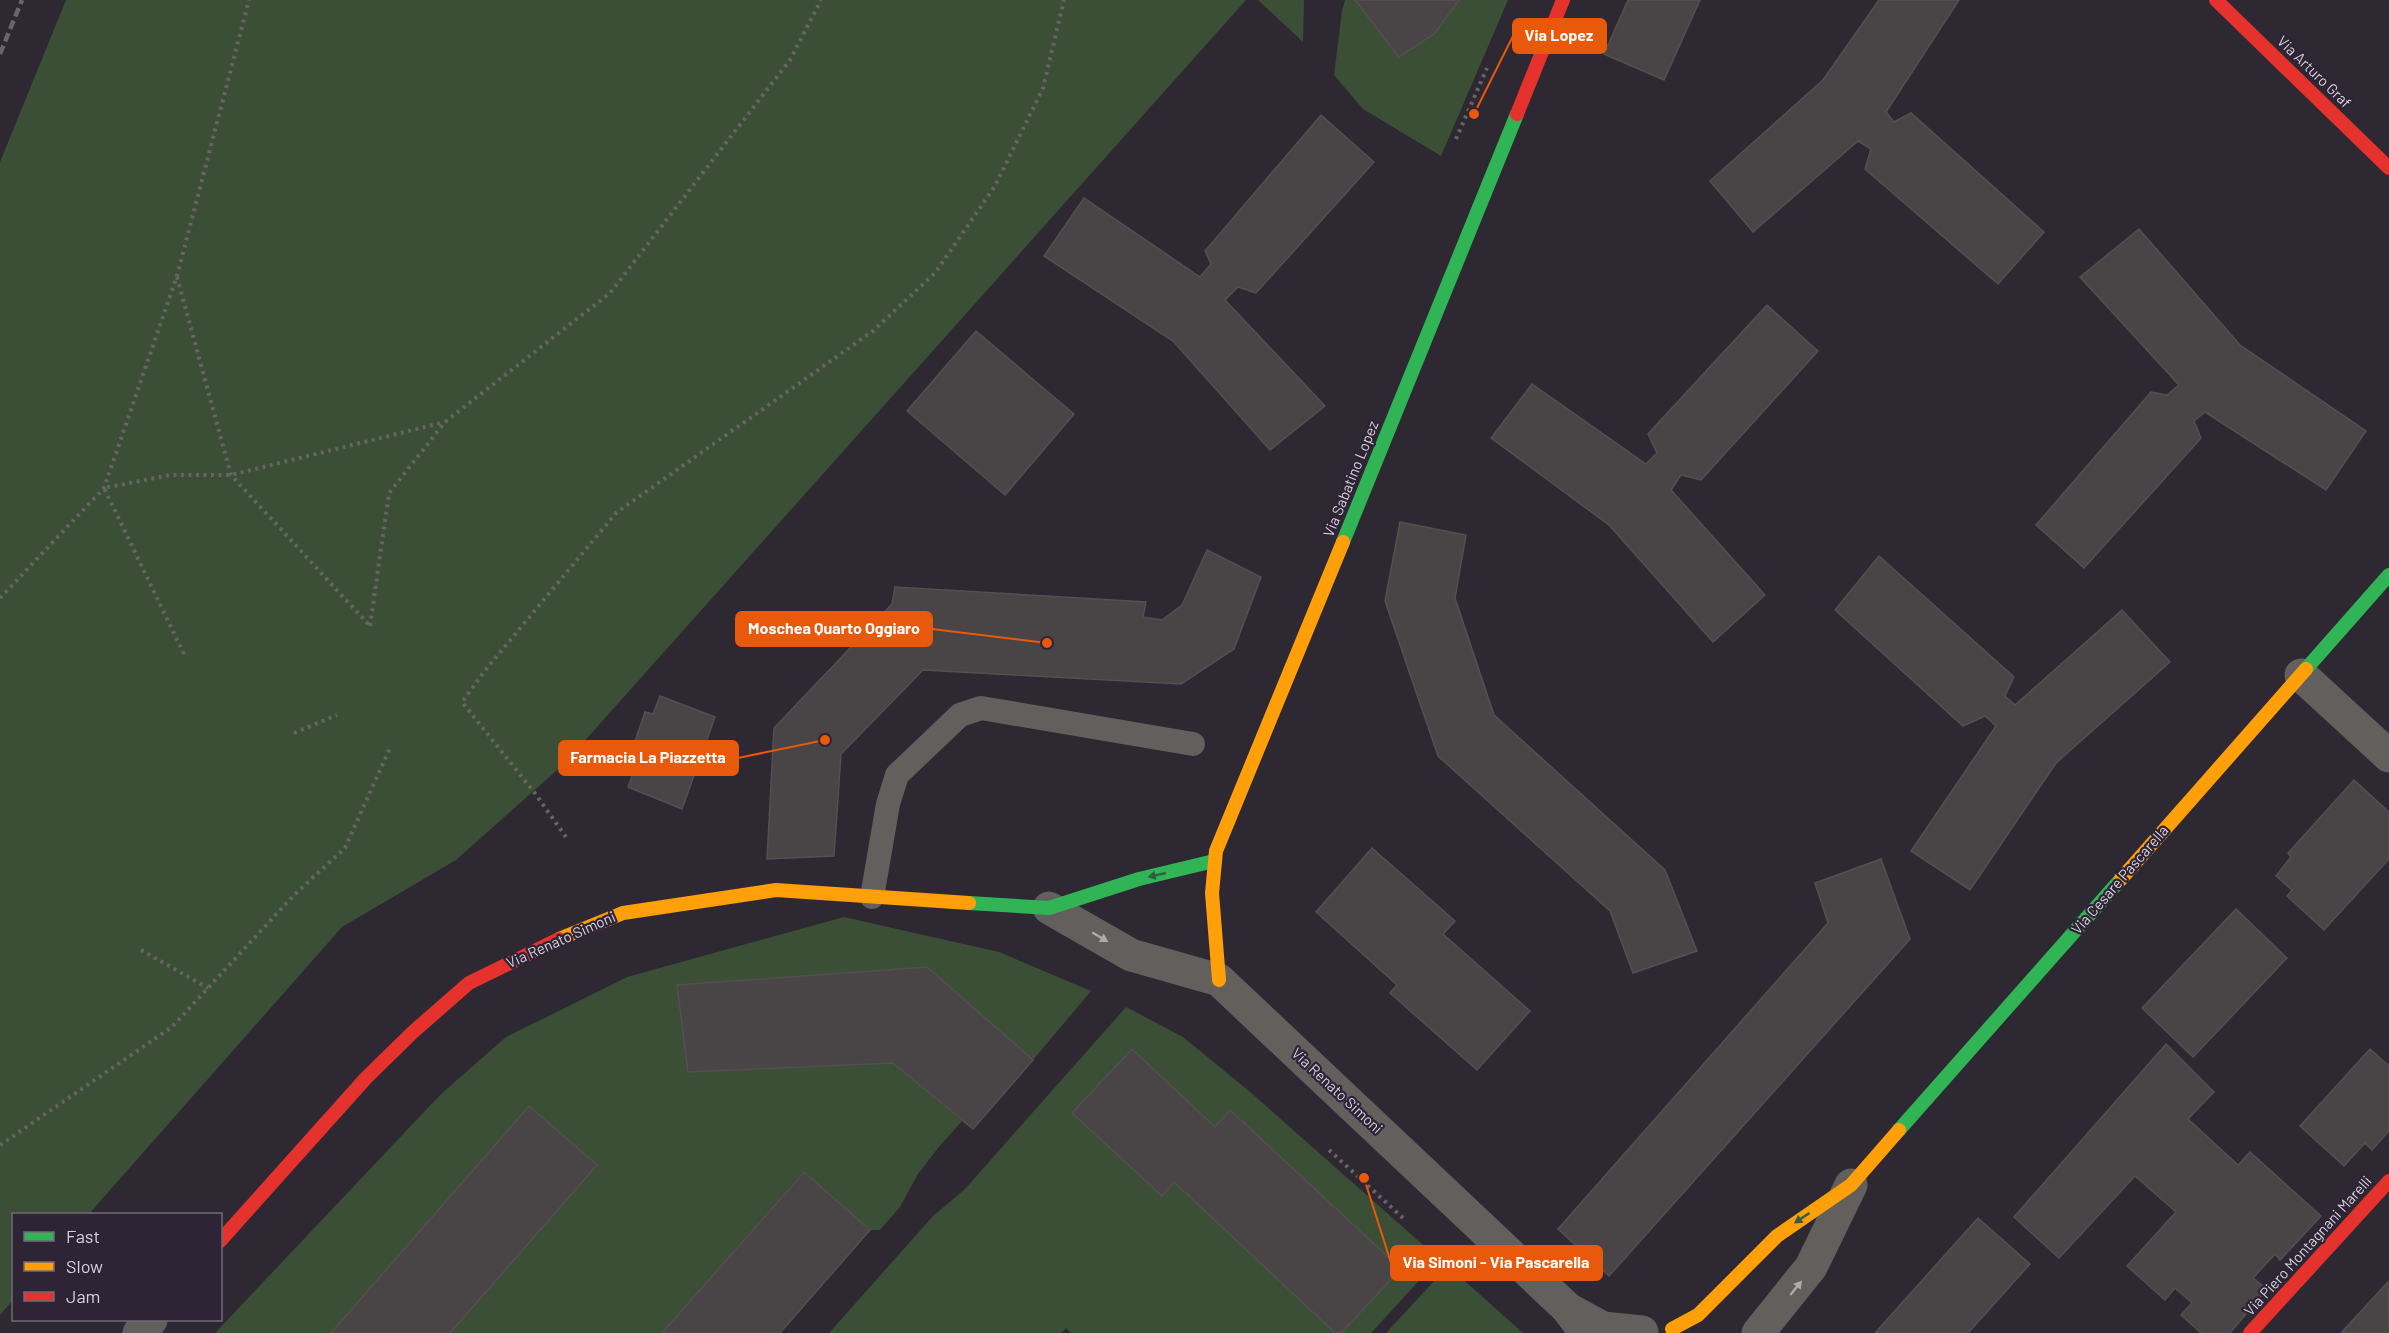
<svg xmlns="http://www.w3.org/2000/svg" width="2389" height="1333" font-family="Barlow,sans-serif">
  <style>
    .green { fill: #3a4f35 }
    .building { fill: #494446; stroke: #554f50; stroke-width: 1.5 }
    .lines { fill: none; stroke-linecap: round; stroke-linejoin: round }
    .path { stroke: #666463; stroke-width: 4; stroke-dasharray: 3 4.5; stroke-linecap: butt }
    .lane { stroke: #625f5c; stroke-width: 24 }
    .street { stroke: #625f5c; stroke-width: 33 }
    .fast { stroke: #30b455; stroke-width: 14 }
    .slow { stroke: #ff9f0a; stroke-width: 14 }
    .jam { stroke: #e5322d; stroke-width: 14 }
    .rail { stroke: #696668; stroke-width: 4.5; stroke-dasharray: 9 4.5; stroke-linecap: butt }
    .oneway { fill: #2f5e42 }
    .oneway2 { fill: #afaab0 }
    .labels { text-anchor: middle; stroke-width: 4.5; stroke-linejoin: round; paint-order: stroke }
    .street-label { font-size: 15px; fill: #d8d2de; stroke: #2e2436 }
    .leader { fill: none; stroke: #e8590c; stroke-width: 2 }
    .callout-dot { fill: #e8590c; stroke: #2e2436; stroke-width: 2 }
    .callout { fill: #e8590c; stroke: #e8590c; stroke-width: 2 }
    .callout-label { font-size: 16px; text-anchor: middle; font-weight: bold; fill: #fff }
  </style>
  <rect width="100%" height="100%" fill="#2d2832"/>
  <g class="green">
    <polygon points="66,0 1246,0 564,764 456,860 342,927 89,1214 14,1214 13,1300 0,1315 0,162"/>
    <polygon points="1258,0 1304,0 1303,42"/>
    <polygon points="1345,0 1355,0 1399,57 1434,34 1459,0 1508,0 1441,156 1363,109 1334,75 1342,11"/>
    <polygon points="844,917 999,952 1091,991 1033,1060 677,985 688,1072 893,1063 962,1121 938,1148 918,1174 900,1207 880,1230 870,1230 803,1172 662,1333 215,1333 441,1094 506,1037 627,977"/>
    <polygon points="1126,1007 1183,1037 1249,1091 1439,1259 1371,1333 1071,1333 1066,1328 1061,1333 829,1333 933,1216 965,1189"/>
    <polygon points="1448,1266 1523,1333 1386,1333"/>
  </g>
  <g class="building">
    <polygon points="1355,0 1459,0 1434,34 1399,57"/>
    <polygon points="1628,0 1700,0 1664,80 1604,54"/>
    <polygon points="1879,0 1959,0 1886,112 1894,122 1911,113 2044,232 1998,284 1865,169 1871,149 1858,141 1753,232 1710,181 1823,80"/>
    <polygon points="1321,115 1374,162 1256,293 1238,287 1225,300 1325,406 1270,450 1173,341 1044,256 1084,198 1200,277 1211,264 1205,251"/>
    <polygon points="2139,229 2240,345 2366,431 2326,490 2205,412 2194,421 2201,438 2084,568 2036,525 2151,392 2167,395 2179,385 2080,277"/>
    <polygon points="1767,305 1818,351 1701,480 1681,475 1671,490 1765,595 1713,642 1609,525 1491,438 1532,384 1646,464 1657,453 1648,434"/>
    <polygon points="976,331 1074,414 1005,495 907,411"/>
    <polygon points="1400,522 1466,535 1455,598 1494,715 1665,870 1697,951 1633,973 1610,911 1438,756 1385,601"/>
    <polygon points="1207,550 1261,577 1234,649 1181,684 923,670 841,754 834,856 767,859 774,728 892,604 895,587 1146,602 1143,617 1162,620 1182,605"/>
    <polygon points="1879,556 2014,677 2005,696 2015,705 2122,610 2170,662 2056,763 1970,890 1911,851 1996,726 1985,716 1963,726 1835,610"/>
    <polygon points="660,696 715,717 682,809 628,787 635,768 627,765 645,712 653,714"/>
    <polygon points="2354,780 2389,812 2389,859 2324,930 2287,896 2292,890 2276,876 2291,857 2288,853"/>
    <polygon points="1372,848 1455,921 1443,934 1530,1011 1477,1070 1390,993 1397,985 1316,912"/>
    <polygon points="1881,859 1910,939 1609,1276 1558,1229 1828,923 1815,883"/>
    <polygon points="2236,909 2287,958 2193,1057 2142,1008"/>
    <polygon points="927,967 1033,1060 973,1129 893,1063 688,1072 677,985"/>
    <polygon points="2166,1044 2214,1092 2188,1119 2238,1165 2250,1152 2321,1216 2280,1260 2275,1254 2253,1278 2267,1289 2230,1333 2201,1333 2181,1315 2192,1303 2175,1288 2165,1300 2127,1266 2176,1212 2135,1176 2059,1258 2014,1217"/>
    <polygon points="1132,1049 1215,1127 1230,1110 1401,1269 1341,1333 1335,1333 1174,1182 1162,1196 1072,1113"/>
    <polygon points="2370,1049 2389,1066 2389,1131 2372,1150 2365,1143 2344,1166 2300,1126"/>
    <polygon points="529,1106 597,1165 450,1333 331,1333"/>
    <polygon points="804,1172 870,1230 780,1333 662,1333"/>
    <polygon points="1978,1218 2030,1264 1968,1333 1875,1333"/>
    <polygon points="2388,1282 2389,1333 2341,1333"/>
  </g>
  <g class="lines">
    <g class="path">
      <polyline points="1456,139 1487,68"/>
      <polyline points="177,277 231,475 370,626"/>
      <polyline points="0,598 104,488 177,276 249,0"/>
      <polyline points="370,626 389,493 445,422 610,293 790,60 821,0"/>
      <polyline points="184,654 104,488 170,475 231,475 445,422"/>
      <polyline points="294,733 337,715"/>
      <polyline points="566,837 534,792 462,702 487,668 616,513 873,331 935,273 995,186 1043,88 1064,0"/>
      <polyline points="141,950 208,988"/>
      <polyline points="0,1145 172,1027 294,895 345,848 390,748"/>
      <polyline points="1329,1150 1403,1218"/>
    </g>
    <polyline class="lane" points="872,897 888,804 897,775 960,715 981,708 1193,744"/>
    <g class="street">
      <polyline points="2301,675 2389,756"/>
      <polyline points="1049,908 1131,955 1219,980 1567,1308 1586,1333"/>
      <polyline points="1568,1309 1603,1328 1642,1332"/>
      <polyline points="139,1333 151,1320"/>
      <polyline points="1758,1333 1811,1267 1851,1185"/>
    </g>
    <g class="fast">
      <polyline points="1343,542 1517,114"/>
      <polyline points="2306,669 2389,575"/>
      <polyline points="969,903 1049,908 1139,879 1214,861"/>
      <polyline points="1899,1130 2121,879"/>
    </g>
    <g class="slow">
      <polyline points="2121,879 2306,669"/>
      <polyline points="559,939 623,913 776,890 969,903"/>
      <polyline points="1219,980 1212,893 1216,851 1343,542"/>
      <polyline points="1672,1329 1698,1315 1777,1236 1851,1185 1899,1130"/>
    </g>
    <g class="jam">
      <polyline points="2216,0 2389,168"/>
      <polyline points="1517,114 1563,0"/>
      <polyline points="220,1241 366,1078 413,1032 469,983 559,939"/>
      <polyline points="2250,1333 2389,1181"/>
    </g>
    <polyline class="rail" points="0,54 22,0"/>
  </g>
  <defs><path id="oneway-solid" d="M-6-.8H1V-3.2L6.5 0L1 3.2V.8H-6Z" transform="scale(1.5)"/></defs>
  <g class="oneway">
    <use href="#oneway-solid" transform="translate(1157 875) rotate(167)"/>
    <use href="#oneway-solid" transform="translate(1802 1218) rotate(146)"/>
  </g>
  <g class="oneway2">
    <use href="#oneway-solid" transform="translate(1100 937) rotate(30)"/>
    <use href="#oneway-solid" transform="translate(1796 1288) rotate(-51)"/>
  </g>
  <g class="labels">
    <g class="street-label">
      <text transform="translate(2314 72) rotate(44)" y="5">Via Arturo Graf</text>
      <text transform="translate(1351 479) rotate(-68)" y="5">Via Sabatino Lopez</text>
      <text transform="translate(2120 880) rotate(-49)" y="5">Via Cesare Pascarella</text>
      <text transform="translate(561 940) rotate(-24)" y="5">Via Renato Simoni</text>
      <text transform="translate(1337 1091) rotate(43)" y="5">Via Renato Simoni</text>
      <text transform="translate(2308 1246) rotate(-48)" y="5">Via Piero Montagnani Marelli</text>
    </g>
  </g>
  <path class="leader" d="M1474 114L1513 36M1047 643L932 629M825 740L738 758M1364 1178L1391 1263"/>
  <g class="callout-dot">
    <circle cx="1474" cy="114" r="6"/>
    <circle cx="1047" cy="643" r="6"/>
    <circle cx="825" cy="740" r="6"/>
    <circle cx="1364" cy="1178" r="6"/>
  </g>
  <g class="callout">
    <rect x="1513" y="19" width="93" height="34" rx="6"/>
    <rect x="736" y="612" width="196" height="34" rx="6"/>
    <rect x="559" y="741" width="179" height="34" rx="6"/>
    <rect x="1391" y="1246" width="211" height="34" rx="6"/>
  </g>
  <g class="callout-label">
    <text x="1559" y="41">Via Lopez</text>
    <text x="834" y="634">Moschea Quarto Oggiaro</text>
    <text x="648" y="763">Farmacia La Piazzetta</text>
    <text x="1496" y="1268">Via Simoni - Via Pascarella</text>
  </g>
  <rect x="12" y="1213" width="210" height="108" fill="#2e2436" stroke="#726a79" stroke-width="1.5"/>
  <rect x="24" y="1232" width="30" height="9" fill="#30b455" stroke="#726a79" stroke-width="1.5"/>
  <text x="66" y="1243" font-size="18" fill="#d8d2de">Fast</text>
  <rect x="24" y="1262" width="30" height="9" fill="#ff9f0a" stroke="#726a79" stroke-width="1.5"/>
  <text x="66" y="1273" font-size="18" fill="#d8d2de">Slow</text>
  <rect x="24" y="1292" width="30" height="9" fill="#e5322d" stroke="#726a79" stroke-width="1.5"/>
  <text x="66" y="1303" font-size="18" fill="#d8d2de">Jam</text>
</svg>
